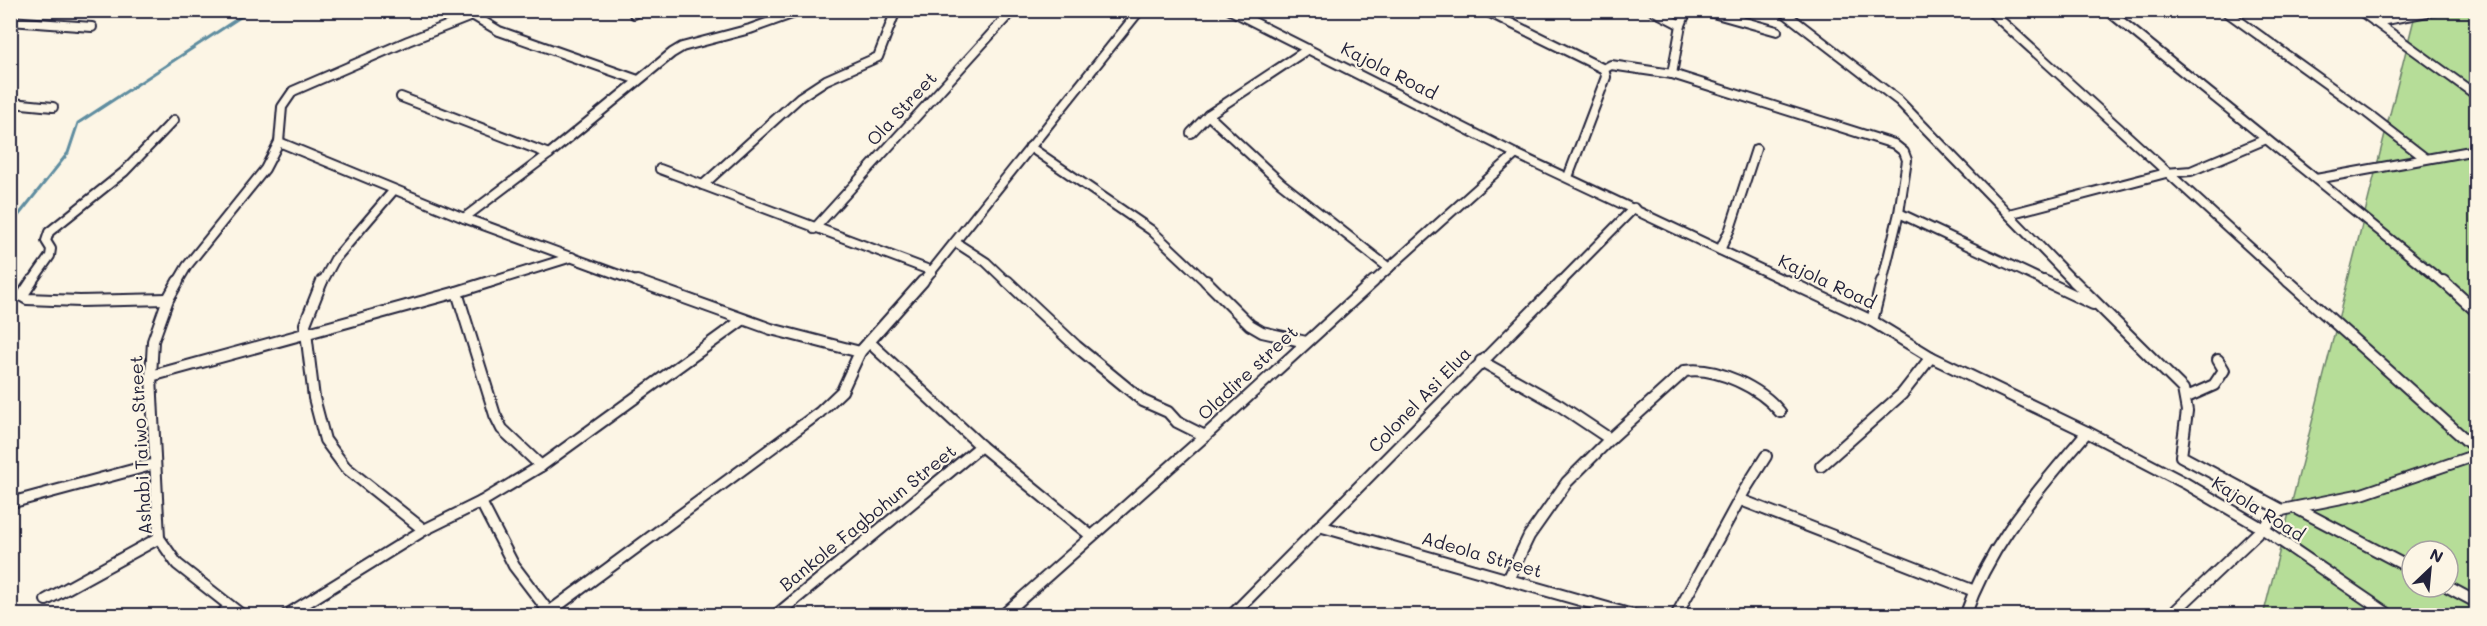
<svg xmlns="http://www.w3.org/2000/svg" width="2487" height="626" font-family="Mali,sans-serif">
  <style>
    .green { fill: #b6dd98; stroke: #6c806a; stroke-width: 1.5; fill-rule: evenodd }
    .lines { fill: none; stroke-linecap: round; stroke-linejoin: round }
    .stream { stroke: #5f8da0; stroke-width: 3 }
    .street-far1-casing { stroke: #22223b; stroke-width: 12 }
    .street-casing { stroke: #22223b; stroke-width: 14 }
    .street-far1 { stroke: #fcf5e5; stroke-width: 8 }
    .street { stroke: #fcf5e5; stroke-width: 10 }
    .labels { text-anchor: middle; stroke-width: 4.5; stroke-linejoin: round; paint-order: stroke }
    .street-label { font-size: 18px; fill: #22223b; stroke: #fcf5e5 }
  </style>
  <rect width="100%" height="100%" fill="#fcf5e5"/>
  <filter id="ink" filterUnits="userSpaceOnUse"><feTurbulence type="fractalNoise" baseFrequency=".0167" numOctaves="2"/><feDisplacementMap in="SourceGraphic" scale="12" xChannelSelector="R" yChannelSelector="G"/><feConvolveMatrix kernelMatrix="1 2 1 2 8 2 1 2 1" color-interpolation-filters="sRGB"/></filter>
  <g filter="url(#ink)">
    <path class="green" d="M2416 11H2476V615L2263 616ZM2412 551H2448V587H2412Z"/>
    <g class="lines">
      <polyline class="stream" points="10,226 68,153 78,123 251,10"/>
      <g class="street-far1-casing">
        <g id="street-far1">
          <polyline points="464,10 499,31 638,80"/>
          <polyline points="1230,10 1516,154 1790,283"/>
          <polyline points="1484,10 1604,69"/>
          <polyline points="1652,10 1681,25"/>
          <polyline points="1702,10 1777,31"/>
          <polyline points="1781,10 1899,101 2075,283"/>
          <polyline points="1989,10 2289,283"/>
          <polyline points="2107,10 2444,283"/>
          <polyline points="2224,10 2367,113 2425,158"/>
          <polyline points="2359,10 2476,95"/>
          <polyline points="634,14 640,10"/>
          <polyline points="10,21 92,27"/>
          <polyline points="2375,22 2438,10"/>
          <polyline points="1672,74 1681,25 1687,10"/>
          <polyline points="401,97 549,154"/>
          <polyline points="12,103 53,107"/>
          <polyline points="1208,115 1281,183 1389,268"/>
          <polyline points="1191,133 1208,115 1308,49"/>
          <polyline points="279,142 464,218 641,283"/>
          <polyline points="1030,147 1151,230 1207,283"/>
          <polyline points="660,169 932,271"/>
          <polyline points="1568,177 1606,77 1604,69 1611,65 1672,74 1894,144 1904,152 1907,160 1899,213 1882,283"/>
          <polyline points="2316,179 2476,150"/>
          <polyline points="703,185 800,97 826,80 878,57 896,10"/>
          <polyline points="1899,213 2048,283"/>
          <polyline points="2009,214 2166,173 2191,171 2264,140"/>
          <polyline points="464,218 549,154 672,53 682,47 750,29 803,10"/>
          <polyline points="814,229 1013,10"/>
          <polyline points="955,242 986,262 1008,283"/>
          <polyline points="1720,250 1730,229 1756,149"/>
          <polyline points="31,283 50,256 51,249 46,241 49,232 124,172 174,120"/>
          <polyline points="177,283 187,266 265,169 279,142 282,107 293,91 408,41 487,10"/>
          <polyline points="322,283 335,259 394,190"/>
          <polyline points="488,283 572,257"/>
          <polyline points="922,283 1140,10"/>
          <polyline points="1372,283 1516,154"/>
          <polyline points="1560,283 1634,208"/>
        </g>
      </g>
      <g class="street-casing">
        <g id="street">
          <polyline points="32,281 22,296 27,299 80,301 168,299"/>
          <polyline points="178,281 168,299 153,341 151,376 159,538 177,564 243,616"/>
          <polyline points="322,281 305,324 314,398 325,440 345,467 424,530"/>
          <polyline points="492,281 457,292 495,415 502,429 541,466"/>
          <polyline points="637,281 771,329 860,352 842,391 819,413 549,612 514,566 481,502 541,466 741,321"/>
          <polyline points="1007,281 1076,346 1143,401 1168,412 1177,422 1205,436"/>
          <polyline points="1206,281 1250,325 1262,332 1306,342"/>
          <polyline points="1787,281 1872,321 1931,357 2087,432 2185,483 2262,528 2391,616"/>
          <polyline points="2044,281 2093,304"/>
          <polyline points="2074,281 2183,389 2187,411 2181,456 2282,510"/>
          <polyline points="2288,281 2476,449"/>
          <polyline points="2443,281 2476,311"/>
          <polyline points="1872,321 1882,281"/>
          <polyline points="869,342 981,446 1090,535"/>
          <polyline points="860,352 923,281"/>
          <polyline points="1481,361 1559,405 1610,439 1567,482 1529,536 1508,580"/>
          <polyline points="151,376 457,292"/>
          <polyline points="2187,397 2214,385 2224,370 2218,360"/>
          <path d="M1610 439 1685 371C1716 366 1761 388 1780 412"/>
          <polyline points="1821,466 1902,394 1931,357"/>
          <polyline points="1741,500 1972,590"/>
          <polyline points="10,503 155,464"/>
          <polyline points="2296,508 2412,569"/>
          <polyline points="1319,526 1636,616"/>
          <polyline points="2448,587 2476,602"/>
          <polyline points="46,600 159,538"/>
          <polyline points="220,616 229,607"/>
          <polyline points="285,616 424,530 481,502"/>
          <polyline points="775,616 981,446"/>
          <polyline points="1002,616 1205,436 1374,281"/>
          <polyline points="1231,616 1562,281"/>
          <polyline points="1676,616 1744,491 1766,456"/>
          <path d="M1965 616C1990 542 2038 491 2087 432"/>
          <polyline points="2170,616 2282,510 2362,494 2476,455"/>
        </g>
      </g>
      <use href="#street-far1" class="street-far1"/>
      <use href="#street" class="street"/>
    </g>
  </g>
  <g class="labels">
    <g class="street-label">
      <text transform="translate(1389 71) rotate(27)" y="6">Kajola Road</text>
      <text transform="translate(902 109) rotate(-47)" y="6">Ola Street</text>
      <text transform="translate(1827 282) rotate(25)" y="6">Kajola Road</text>
      <text transform="translate(1248 373) rotate(-43)" y="6">Oladire street</text>
      <text transform="translate(1420 400) rotate(-46)" y="6">Colonel Asi Elua</text>
      <text transform="translate(141 445) rotate(-93)" y="6">Ashabi Taiwo Street</text>
      <text transform="translate(2258 509) rotate(32)" y="6">Kajola Road</text>
      <text transform="translate(868 518) rotate(-39)" y="6">Bankole Fagbohun Street</text>
      <text transform="translate(1482 555) rotate(16)" y="6">Adeola Street</text>
    </g>
  </g>
  <rect width="2487" height="626" fill="none" stroke="#fcf5e5" stroke-width="36"/>
  <rect x="18" y="18" width="2451" height="590" fill="none" stroke="#22223b" stroke-width="2" filter="url(#ink)"/>
  <g transform="translate(2430 569) rotate(26)"><circle r="28" fill="#fcf5e5" stroke="#a5a1a1" stroke-width="1.5"/>
  <path d="M0-4.5L10 22L0 15L-10 22Z" fill="#22223b"/>
  <text y="-9" font-size="16" font-weight="bold" text-anchor="middle" fill="#22223b">N</text>
  </g>
</svg>
